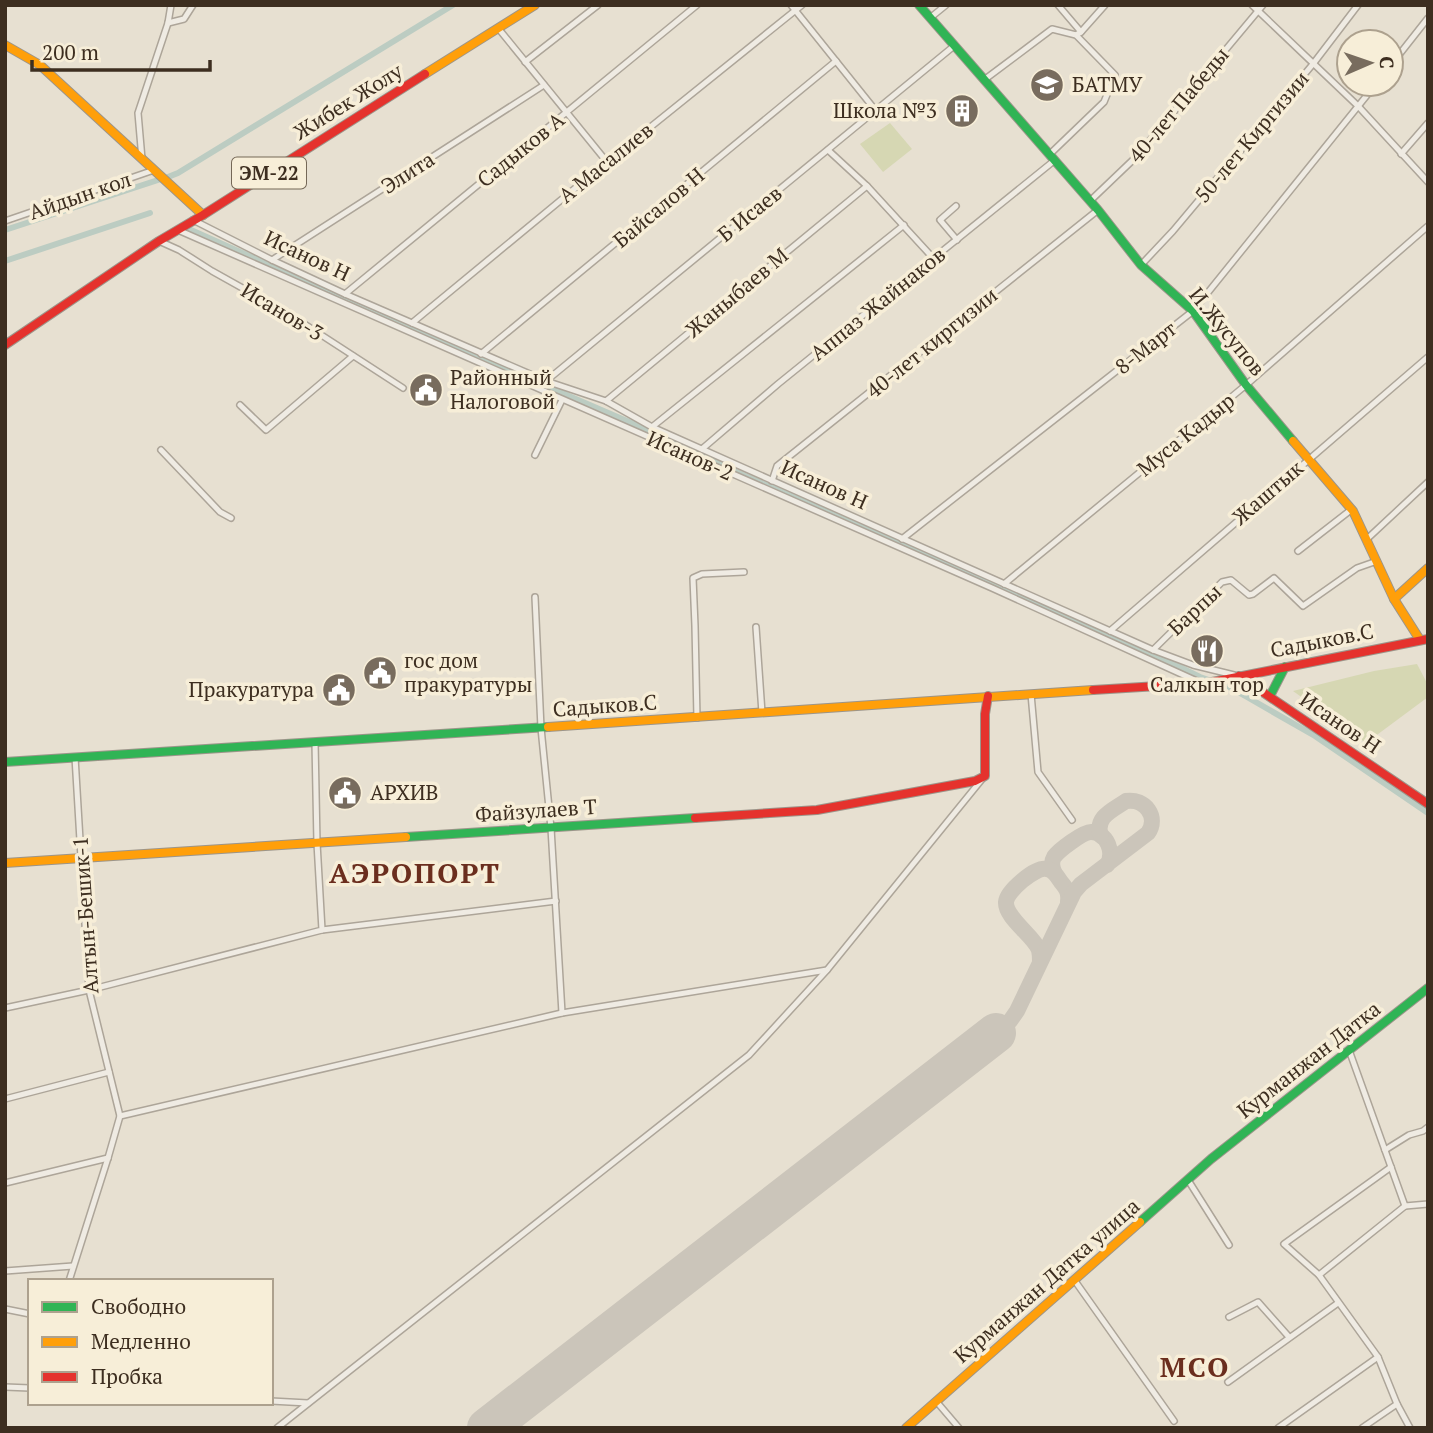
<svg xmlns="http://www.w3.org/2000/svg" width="1433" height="1433" font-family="'PT Serif',serif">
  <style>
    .garden { fill: #d6d7b3 }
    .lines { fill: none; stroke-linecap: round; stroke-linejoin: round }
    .canal { stroke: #bcccc2; stroke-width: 6 }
    .taxiway { stroke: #cbc5ba; stroke-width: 16 }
    .runway { stroke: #cbc5ba; stroke-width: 40 }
    .street-casing { stroke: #ada599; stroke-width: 8 }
    .fast-casing { stroke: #9c958a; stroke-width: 10 }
    .slow-casing { stroke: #9c958a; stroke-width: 10 }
    .jam-casing { stroke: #9c958a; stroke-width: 10 }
    .street { stroke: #efebe3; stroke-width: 5 }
    .fast { stroke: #30b455; stroke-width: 8 }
    .slow { stroke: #ff9f0a; stroke-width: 8 }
    .jam { stroke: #e5322d; stroke-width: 8 }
    .labels { text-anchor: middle; stroke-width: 7; stroke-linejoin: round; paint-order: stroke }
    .shield { fill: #f7eed8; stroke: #756857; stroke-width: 2 }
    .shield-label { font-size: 19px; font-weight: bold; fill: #3d2e20 }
    .poi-label { font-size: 21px; fill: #3d2e20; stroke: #f7eed8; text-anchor: start }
    .street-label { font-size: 21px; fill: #3d2e20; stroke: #f7eed8 }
    .district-label { font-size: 28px; font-weight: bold; letter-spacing: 2px; fill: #6b2e1e; stroke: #f7eed8 }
  </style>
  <rect width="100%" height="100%" fill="#e7e0d1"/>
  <g class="garden">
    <polygon points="890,123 912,149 883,172 860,144"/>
    <polygon points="1417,664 1428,685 1428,697 1366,743 1293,691 1374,671"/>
  </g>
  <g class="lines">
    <g class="canal">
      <polyline points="168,177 178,173 453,5"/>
      <polyline points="5,230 158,180"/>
      <polyline points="191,230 427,335 671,440 736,472 1159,657 1200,677 1229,687 1247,697 1315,736 1428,813"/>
      <polyline points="5,261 150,213"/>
    </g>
    <g class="taxiway">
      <path d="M1054 872C1052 867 1051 862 1054 857 1059 850 1083 832 1091 832 1107 832 1115 853 1107 865"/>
      <path d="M1040 961C1040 958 1040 954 1039 950 1034 936 1005 918 1006 902 1007 891 1035 867 1046 869 1053 869 1057 876 1061 882 1067 889 1069 893 1068 902"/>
      <path d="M996 1033 1010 1021 1017 1011 1074 892 1081 884 1148 833C1159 817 1145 798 1126 801 1113 810 1094 817 1101 836"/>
    </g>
    <polyline class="runway" points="487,1428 996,1033"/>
    <g class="street-casing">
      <g id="street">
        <polyline points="791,5 876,111"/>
        <polyline points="1058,5 1081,32"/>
        <polyline points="1252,5 1358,106 1428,182"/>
        <polyline points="930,18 946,5"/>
        <polyline points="168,23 184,19 193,5"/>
        <polyline points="498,28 607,162"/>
        <polyline points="1076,35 1081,32 1105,5"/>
        <polyline points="525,62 598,5"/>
        <polyline points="1391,65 1428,18"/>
        <polyline points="984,80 1052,29 1076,35 1115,75 1104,102 1050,154"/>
        <polyline points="828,150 867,186 934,259"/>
        <polyline points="1401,154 1428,123"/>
        <polyline points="142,159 138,113 168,23 171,5"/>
        <polyline points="1090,201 1136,157 1263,5"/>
        <polyline points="956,206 940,220 957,240"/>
        <polyline points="193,220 272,260 345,294 546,381 606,401 652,427 1153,650 1193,665 1234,675"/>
        <polyline points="5,221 154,170"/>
        <polyline points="178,230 992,588 1199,682"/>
        <polyline points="159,241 179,250 212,271 289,314 403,388"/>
        <polyline points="272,260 544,85"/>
        <polyline points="1141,265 1173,231 1313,64 1358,5"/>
        <polyline points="345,294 697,5"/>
        <polyline points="412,323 607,162 802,5"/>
        <polyline points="481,354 836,61"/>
        <polyline points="546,381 954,46"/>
        <polyline points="606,401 867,186"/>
        <polyline points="240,405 266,430 353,356"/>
        <polyline points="652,427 904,225"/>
        <polyline points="702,449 778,384 1055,160"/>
        <polyline points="161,450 220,512 231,518"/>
        <polyline points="535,455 562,400"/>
        <polyline points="772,481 777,466 1098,210"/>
        <polyline points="902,539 1193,311 1376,84"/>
        <polyline points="1367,539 1428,482"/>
        <polyline points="1298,551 1352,509"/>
        <polyline points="1004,584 1246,385 1428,226"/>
        <polyline points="535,597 541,728 551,828 562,1013"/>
        <polyline points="756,627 762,713"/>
        <polyline points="1110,631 1428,357"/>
        <polyline points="1153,650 1222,582 1231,580 1249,595 1253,594 1274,578 1303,606 1357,568 1377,561"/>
        <polyline points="1031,694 1038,772 1072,820"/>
        <polyline points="697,718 695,626 693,578 702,574 744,572"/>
        <polyline points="75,757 89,990 120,1116"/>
        <polyline points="322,930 556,901"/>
        <polyline points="5,1008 89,990 322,930 317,843 315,742"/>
        <polyline points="1349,1050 1405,1206"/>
        <polyline points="5,1099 109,1072"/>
        <polyline points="1385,1150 1409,1135 1423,1131 1428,1127"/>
        <polyline points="1391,1167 1284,1244 1319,1275 1378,1357 1397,1404 1410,1428"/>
        <polyline points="1188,1180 1229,1245"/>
        <polyline points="5,1183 108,1158"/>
        <polyline points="1405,1206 1428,1204"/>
        <polyline points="5,1271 73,1266"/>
        <polyline points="1319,1275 1405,1206"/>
        <polyline points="69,1281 108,1158 120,1116 562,1013 827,970 983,778"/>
        <polyline points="1075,1281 1174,1421"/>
        <polyline points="5,1309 30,1314"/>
        <polyline points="1229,1317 1258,1302 1289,1337"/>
        <polyline points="1228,1382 1338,1303"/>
        <polyline points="5,1387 30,1388"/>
        <polyline points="271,1401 308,1403"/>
        <polyline points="936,1401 959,1428"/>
        <polyline points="277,1428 749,1055 827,970"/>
        <polyline points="1278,1428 1378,1357"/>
        <polyline points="1362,1428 1397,1404"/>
      </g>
    </g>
    <g class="fast-casing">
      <g id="fast">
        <polyline points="919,5 1098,210 1141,265 1193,311 1246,385 1293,441"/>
        <polyline points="1270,696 1285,667"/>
        <polyline points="5,762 548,727"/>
        <polyline points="406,837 695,818"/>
        <polyline points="1140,1222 1211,1159 1428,988"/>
      </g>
    </g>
    <g class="slow-casing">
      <g id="slow">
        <polyline points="5,45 40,65 203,215"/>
        <polyline points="425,74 535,5"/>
        <polyline points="1293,441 1353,511 1394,599 1420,640"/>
        <polyline points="1394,599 1428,568"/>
        <polyline points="548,727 1093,690"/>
        <polyline points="5,863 406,837"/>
        <polyline points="906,1428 1140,1222"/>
      </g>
    </g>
    <g class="jam-casing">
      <g id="jam">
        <polyline points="5,345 159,241 203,215 425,74"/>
        <polyline points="1239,676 1428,804"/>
        <polyline points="1093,690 1207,683 1428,639"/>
        <polyline points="695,818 817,810 975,781 985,776 985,714 988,696"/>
      </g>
    </g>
    <use href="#street" class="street"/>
    <use href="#fast" class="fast"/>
    <use href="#slow" class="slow"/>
    <use href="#jam" class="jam"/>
  </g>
  <defs>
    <g id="university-disc" transform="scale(1.75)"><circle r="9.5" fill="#786c5e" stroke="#f7eed8"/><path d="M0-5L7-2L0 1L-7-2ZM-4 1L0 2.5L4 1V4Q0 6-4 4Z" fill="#fff"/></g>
    <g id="building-disc" transform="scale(1.75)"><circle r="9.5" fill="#786c5e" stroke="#f7eed8"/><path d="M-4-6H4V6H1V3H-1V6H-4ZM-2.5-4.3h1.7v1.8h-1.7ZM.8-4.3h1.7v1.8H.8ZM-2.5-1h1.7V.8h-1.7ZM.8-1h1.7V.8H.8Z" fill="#fff"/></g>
    <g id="civic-disc" transform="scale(1.75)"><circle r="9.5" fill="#786c5e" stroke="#f7eed8"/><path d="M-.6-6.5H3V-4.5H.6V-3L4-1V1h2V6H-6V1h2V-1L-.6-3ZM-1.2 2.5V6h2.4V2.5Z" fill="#fff"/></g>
    <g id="restaurant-disc" transform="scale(1.75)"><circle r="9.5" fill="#786c5e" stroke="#f7eed8"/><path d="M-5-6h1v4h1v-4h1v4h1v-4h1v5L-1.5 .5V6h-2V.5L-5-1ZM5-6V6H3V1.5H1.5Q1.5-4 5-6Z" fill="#fff"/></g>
  </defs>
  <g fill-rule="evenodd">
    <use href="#university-disc" x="1047" y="85"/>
    <use href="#building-disc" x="962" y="111"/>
    <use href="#civic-disc" x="426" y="390"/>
    <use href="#restaurant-disc" x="1207" y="651"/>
    <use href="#civic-disc" x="380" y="673"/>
    <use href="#civic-disc" x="339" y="690"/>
    <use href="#civic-disc" x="345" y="793"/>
  </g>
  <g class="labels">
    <rect class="shield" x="232" y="157.5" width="74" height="31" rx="5"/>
    <g class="shield-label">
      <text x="269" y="180">ЭМ-22</text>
    </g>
    <g class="poi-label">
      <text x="1072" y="92">БАТМУ</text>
      <text x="937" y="118" text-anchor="end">Школа №3</text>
      <text x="450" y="385">Районный<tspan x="450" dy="24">Налоговой</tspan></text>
      <text x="404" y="668">гос дом<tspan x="404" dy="24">пракуратуры</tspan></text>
      <text x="1207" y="692" text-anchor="middle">Салкын тор</text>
      <text x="314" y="697" text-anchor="end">Пракуратура</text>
      <text x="370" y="800">АРХИВ</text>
    </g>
    <g class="street-label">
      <text transform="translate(348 102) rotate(-32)" y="7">Жибек Жолу</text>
      <text transform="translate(1179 105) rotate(-50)" y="7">40-лет Пабеды</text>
      <text transform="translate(1252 137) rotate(-50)" y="7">50-лет Киргизии</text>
      <text transform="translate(521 150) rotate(-39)" y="7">Садыков А</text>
      <text transform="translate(606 163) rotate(-39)" y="7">А Масалиев</text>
      <text transform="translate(408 173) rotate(-33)" y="7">Элита</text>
      <text transform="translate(80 196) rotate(-19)" y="7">Айдын кол</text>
      <text transform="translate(659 208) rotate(-40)" y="7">Байсалов Н</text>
      <text transform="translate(750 214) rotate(-39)" y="7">Б Исаев</text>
      <text transform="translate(307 256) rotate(25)" y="7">Исанов Н</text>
      <text transform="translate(737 293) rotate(-40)" y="7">Жаныбаев М</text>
      <text transform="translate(878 304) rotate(-39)" y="7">Аппаз Жайнаков</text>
      <text transform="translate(282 312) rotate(31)" y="7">Исанов-3</text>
      <text transform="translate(1227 332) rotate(51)" y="7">И.Жусупов</text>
      <text transform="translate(932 343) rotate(-39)" y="7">40-лет киргизии</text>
      <text transform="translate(1146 348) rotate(-38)" y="7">8-Март</text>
      <text transform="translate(1186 435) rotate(-39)" y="7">Муса Кадыр</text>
      <text transform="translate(690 456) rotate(24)" y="7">Исанов-2</text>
      <text transform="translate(824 485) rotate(24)" y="7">Исанов Н</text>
      <text transform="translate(1268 493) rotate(-41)" y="7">Жаштык</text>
      <text transform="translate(1195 610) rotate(-43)" y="7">Барпы</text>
      <text transform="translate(1322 641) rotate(-11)" y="7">Садыков.С</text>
      <text transform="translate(605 706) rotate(-4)" y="7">Садыков.С</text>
      <text transform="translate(1340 723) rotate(34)" y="7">Исанов Н</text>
      <text transform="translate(536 811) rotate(-4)" y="7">Файзулаев Т</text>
      <text transform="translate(86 915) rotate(-94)" y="7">Алтын-Бешик-1</text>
      <text transform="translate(1309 1060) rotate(-38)" y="7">Курманжан Датка</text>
      <text transform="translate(1047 1281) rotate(-41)" y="7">Курманжан Датка улица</text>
    </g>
    <g class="district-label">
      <text x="415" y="883">АЭРОПОРТ</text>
      <text x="1195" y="1377">МСО</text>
    </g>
  </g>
  <rect width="1433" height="1433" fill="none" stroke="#3d2e20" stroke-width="14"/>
  <rect x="28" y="1279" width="245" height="126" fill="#f7eed8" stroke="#ada18e" stroke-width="2"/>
  <rect x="42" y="1302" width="35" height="10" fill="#30b455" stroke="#ada18e" stroke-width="2"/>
  <text x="91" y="1314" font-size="21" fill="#3d2e20">Свободно</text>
  <rect x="42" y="1337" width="35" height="10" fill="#ff9f0a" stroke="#ada18e" stroke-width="2"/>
  <text x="91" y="1349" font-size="21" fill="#3d2e20">Медленно</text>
  <rect x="42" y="1372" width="35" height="10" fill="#e5322d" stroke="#ada18e" stroke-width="2"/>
  <text x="91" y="1384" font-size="21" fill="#3d2e20">Пробка</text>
  <g transform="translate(1370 63) rotate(88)"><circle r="33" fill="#f7eed8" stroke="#ada18e" stroke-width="2"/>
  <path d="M0-5L12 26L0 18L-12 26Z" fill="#786c5e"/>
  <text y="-10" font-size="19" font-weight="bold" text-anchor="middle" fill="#3d2e20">С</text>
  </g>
  <path d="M32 60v10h178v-10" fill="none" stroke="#3d2e20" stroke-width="3.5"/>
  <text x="42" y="60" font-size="21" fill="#3d2e20" stroke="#f7eed8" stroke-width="5" paint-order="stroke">200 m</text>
</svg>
